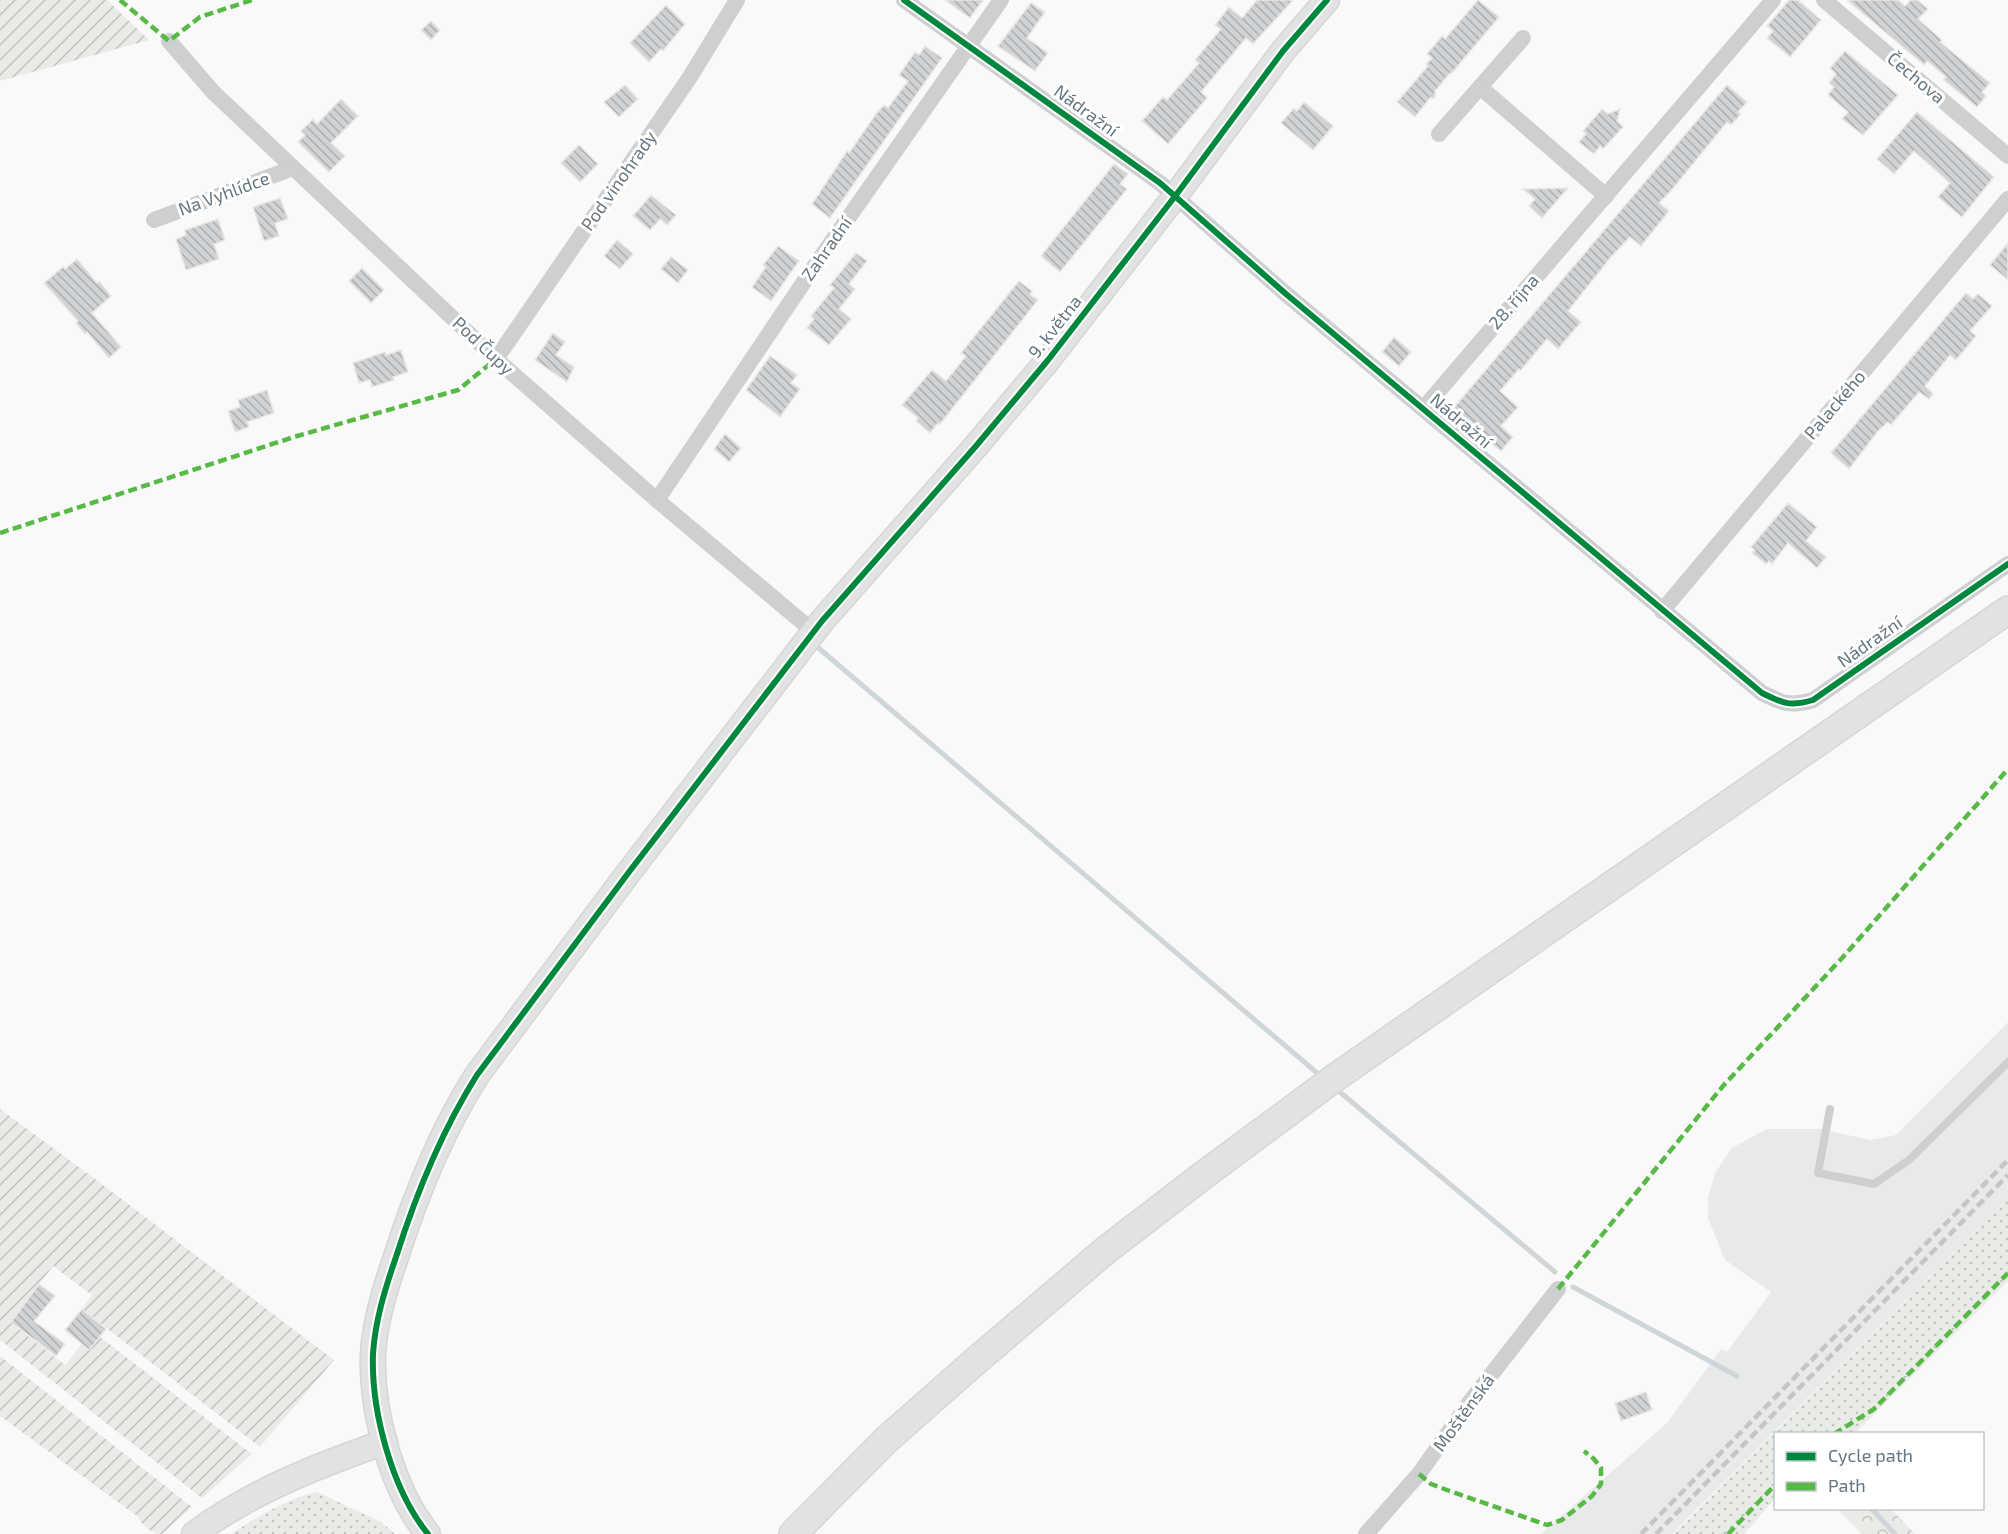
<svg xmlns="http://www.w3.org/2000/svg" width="2008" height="1534" font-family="'Exo 2',sans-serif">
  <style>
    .built { fill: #e8e9e9 }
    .grass { fill: url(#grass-dots) }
    .forest { fill: url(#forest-crowns) }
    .garden { fill: url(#garden-furrows) }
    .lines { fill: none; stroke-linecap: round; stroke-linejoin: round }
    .stream { stroke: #ced6d9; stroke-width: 5 }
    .building { fill: url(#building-back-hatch); stroke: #e8e8e8; stroke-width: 1.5 }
    .secondary-casing { stroke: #d5d6d7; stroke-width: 27 }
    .primary-casing { stroke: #d5d6d7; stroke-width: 30 }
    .lane { stroke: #cecfd0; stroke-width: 8 }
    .street { stroke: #cecfd0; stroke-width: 16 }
    .secondary { stroke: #e1e2e2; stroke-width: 24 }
    .primary { stroke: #e1e2e2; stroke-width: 27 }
    .rail { stroke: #c3c5c6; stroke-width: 4.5; stroke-dasharray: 9 4.5; stroke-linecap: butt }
    .quiet { stroke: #58b947; stroke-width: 4.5; stroke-dasharray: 9 4.5; stroke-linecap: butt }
    .cycleway-casing { stroke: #fff; stroke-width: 10 }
    .cycleway { stroke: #00873e; stroke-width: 6 }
    .labels { text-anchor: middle; stroke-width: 6; stroke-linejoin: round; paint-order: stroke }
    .street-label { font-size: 18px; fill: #657683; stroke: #fff }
  </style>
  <defs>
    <pattern id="grass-dots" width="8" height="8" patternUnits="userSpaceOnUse" patternTransform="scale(1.5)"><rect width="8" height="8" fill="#e8ebe6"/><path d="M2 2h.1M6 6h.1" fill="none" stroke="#c0c3c0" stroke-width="1.8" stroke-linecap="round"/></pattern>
    <pattern id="forest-crowns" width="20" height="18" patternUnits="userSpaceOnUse" patternTransform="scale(1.5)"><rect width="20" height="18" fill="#e8ebe6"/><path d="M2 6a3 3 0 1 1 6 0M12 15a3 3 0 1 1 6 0" fill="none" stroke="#c0c3c0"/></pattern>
    <pattern id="garden-furrows" width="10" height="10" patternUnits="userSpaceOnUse" patternTransform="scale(1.5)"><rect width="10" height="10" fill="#e8ebe6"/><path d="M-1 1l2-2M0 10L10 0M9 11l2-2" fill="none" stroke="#c0c3c0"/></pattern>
    <pattern id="building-back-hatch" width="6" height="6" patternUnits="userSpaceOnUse" patternTransform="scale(1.5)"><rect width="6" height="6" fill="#d0d2d3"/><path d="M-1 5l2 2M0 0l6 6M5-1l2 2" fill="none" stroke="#acafb1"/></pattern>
  </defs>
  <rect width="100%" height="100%" fill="#f9f9f9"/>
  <polygon class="built" points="2008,1022 2008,1198 1672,1534 1541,1534 1667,1423 1721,1349 1727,1352 1771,1292 1725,1260 1708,1218 1708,1198 1715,1173 1732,1148 1767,1129 1821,1129 1870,1140 1896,1135"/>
  <g class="grass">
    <polygon points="2008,1198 2008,1281 1855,1433 1776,1434 1775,1499 1744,1534 1674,1534"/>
    <path d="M317 1492 381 1522 395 1534H231C259 1516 284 1500 317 1492Z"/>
  </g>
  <polygon class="forest" points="1837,1509 1891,1509 1915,1534 1862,1534"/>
  <g class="garden">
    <polygon points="0,0 107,0 149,40 0,81"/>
    <polygon points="0,1109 99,1182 334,1360 260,1447 82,1309 92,1295 53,1266 10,1322 65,1365 82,1344 90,1350 100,1337 252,1454 202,1498 0,1340"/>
    <path d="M0 1356 192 1507 162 1534C151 1534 142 1525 137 1516L0 1416Z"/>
  </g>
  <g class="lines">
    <g class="stream">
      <polyline points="815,645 1323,1078"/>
      <polyline points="1335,1088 1555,1272"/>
      <polyline points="1573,1287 1737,1376"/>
      <polyline points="1871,1508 1895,1534"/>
    </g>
  </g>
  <g class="building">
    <polygon points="945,0 983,0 970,18"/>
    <polygon points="1257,0 1293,0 1253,44 1246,38 1201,92 1207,98 1168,144 1142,121 1163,97 1167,100 1199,63 1195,60 1221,29 1215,25 1229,7 1242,18"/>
    <polygon points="1478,0 1499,17 1451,74 1450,73 1435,91 1435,98 1430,98 1415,117 1397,102 1428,66 1426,64 1432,58 1427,54 1442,36 1445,39"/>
    <polygon points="1789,0 1798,0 1821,20 1790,57 1767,38 1773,31 1767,26"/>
    <polygon points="1847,0 1898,0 1905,6 1911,0 1917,0 1928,9 1918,19 1942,40 1940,42 1990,83 1982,92 1986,96 1977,107 1944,80 1946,77 1927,61 1924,65 1922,63"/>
    <polygon points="1031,3 1045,12 1027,38 1048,53 1035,71 998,46"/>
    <polygon points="666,5 685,24 663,51 661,49 649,62 630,43"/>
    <polygon points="431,21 440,30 431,40 421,30"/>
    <polygon points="925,46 942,58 830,218 812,204 847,151 849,153 876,114 884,105 888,108 908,81 899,75 915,52 919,55"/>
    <polygon points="1845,51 1898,95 1863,135 1842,119 1848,112 1828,95 1834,87 1829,83 1836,74 1830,68"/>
    <polygon points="625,85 638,99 619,117 604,102"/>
    <polygon points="1727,85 1747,102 1738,112 1741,114 1731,125 1727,122 1670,192 1659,203 1669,211 1641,246 1630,237 1611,257 1568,311 1581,322 1558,349 1547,339 1520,371 1519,369 1500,391 1518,407 1501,426 1513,437 1501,451 1451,411"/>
    <polygon points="341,99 358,116 331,143 345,156 329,172 298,142 305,135 301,131 313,119 317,124"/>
    <polygon points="1304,102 1333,126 1313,150 1281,123 1294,108 1297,111"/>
    <polygon points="1602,109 1608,114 1620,109 1617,121 1623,127 1603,149 1600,146 1594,154 1579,142 1586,134 1583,131"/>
    <polygon points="1917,112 1994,177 1962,217 1938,197 1950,183 1914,151 1894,174 1877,159"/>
    <polygon points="579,145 598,164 580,182 561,163"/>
    <polygon points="1114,164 1128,174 1120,184 1127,189 1060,272 1041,256"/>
    <polygon points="1568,188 1542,218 1529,206 1535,199 1523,189"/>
    <polygon points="651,195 676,215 667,225 660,219 650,230 633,216"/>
    <polygon points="280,198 288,219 275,223 279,236 264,241 253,207"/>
    <polygon points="218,219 225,240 214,244 219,259 186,270 176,239 186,235 185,230"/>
    <polygon points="617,240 633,254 620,269 604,256"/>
    <polygon points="2008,243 2008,280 1990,265"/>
    <polygon points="778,246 799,261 771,301 752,287 766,267 763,265"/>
    <polygon points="856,253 867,261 849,284 855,289 839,309 851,319 829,345 807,328 814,319 811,316 834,288 830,285"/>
    <polygon points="671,257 688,270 678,283 661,269"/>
    <polygon points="77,259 97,283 99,281 111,296 92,313 121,347 109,358 87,332 85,334 76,323 78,321 44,283 63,267 65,269"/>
    <polygon points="362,268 384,290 371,303 349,281"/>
    <polygon points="1019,281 1032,291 1030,294 1038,300 963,395 940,424 938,423 930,433 916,421 918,418 902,405 932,370 946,381 966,356 961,353"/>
    <polygon points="1966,293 1973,299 1978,294 1992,306 1970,331 1976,336 1956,360 1950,355 1925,386 1933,394 1929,399 1919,392 1891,425 1888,422 1878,431 1849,469 1831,453"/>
    <polygon points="553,333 565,342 556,355 574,367 567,382 535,360"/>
    <polygon points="1394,337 1411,352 1399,366 1382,352"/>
    <polygon points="401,350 408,372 393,377 394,380 372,387 370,380 359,383 353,363 385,352 386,355"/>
    <polygon points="770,356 797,375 791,383 800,389 780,417 746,390"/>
    <polygon points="267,390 274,413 247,422 249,427 235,432 228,411 240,407 238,400"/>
    <polygon points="725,434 741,448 729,462 714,449"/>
    <polygon points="1788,503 1817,527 1806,541 1826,557 1817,568 1788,543 1772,564 1769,561 1766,564 1752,553 1755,550 1751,547"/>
    <polygon points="39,1284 55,1296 34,1321 65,1344 56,1356 11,1322"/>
    <polygon points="82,1309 106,1329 89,1350 65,1330"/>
    <polygon points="1646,1392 1652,1410 1621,1421 1615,1403"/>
  </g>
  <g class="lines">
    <g class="secondary-casing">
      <g id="secondary">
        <path d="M194 1534C252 1491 317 1466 385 1442"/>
        <path d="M428 1534C392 1490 371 1411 373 1354 375 1321 385 1289 396 1257 416 1194 441 1132 477 1075L629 872 822 621 976 446 1048 360 1176 195 1283 51 1327 0"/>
      </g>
    </g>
    <g class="primary-casing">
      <polyline id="primary" points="793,1534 886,1440 978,1359 1106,1250 1201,1177 1336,1077 2008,610"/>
    </g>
    <polyline class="lane" points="1830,1109 1818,1173 1874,1184 1909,1160 2008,1062"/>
    <g class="street">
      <path d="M904 0 1160 183 1286 294 1762 693C1782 703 1790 707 1813 700L2008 564"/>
      <polyline points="1824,0 2008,156"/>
      <polyline points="169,41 213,92 496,359 657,500 814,632"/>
      <polyline points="1480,87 1523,38"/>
      <polyline points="1439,134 1480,87 1606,196"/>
      <polyline points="154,220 293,168"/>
      <polyline points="496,359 690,77 737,0"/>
      <polyline points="1423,409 1773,0"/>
      <polyline points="657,500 814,267 1001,0"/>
      <polyline points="1662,611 2008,199"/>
      <polyline points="1366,1534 1419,1474 1469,1403 1558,1289"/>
    </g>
    <use href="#secondary" class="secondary"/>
    <use href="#primary" class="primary"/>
    <g class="rail">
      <polyline points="1641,1534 2008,1160"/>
      <polyline points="1656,1534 2008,1175"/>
    </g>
    <g class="quiet">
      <polyline points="120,0 169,41 200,17 252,0"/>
      <polyline points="0,533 297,436 458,390 496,359"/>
      <polyline points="1558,1289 1723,1086 1843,957 2008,769"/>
      <polyline points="1834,1434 1874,1409 2008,1273"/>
      <polyline points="1419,1474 1431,1484 1447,1490 1547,1525 1562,1520 1592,1496 1601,1484 1601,1468 1594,1459 1584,1451"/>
      <polyline points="1728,1534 1776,1484"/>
    </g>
    <g class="cycleway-casing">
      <g id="cycleway">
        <path d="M904 0 1160 183 1286 294 1762 693C1782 703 1790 707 1813 700L2008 564"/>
        <path d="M428 1534C392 1490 371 1411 373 1354 375 1321 385 1289 396 1257 416 1194 441 1132 477 1075L629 872 822 621 976 446 1048 360 1176 195 1283 51 1327 0"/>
      </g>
    </g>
    <use href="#cycleway" class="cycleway"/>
  </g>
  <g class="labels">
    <g class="street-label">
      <text transform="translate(1916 78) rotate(40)" y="6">Čechova</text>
      <text transform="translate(1086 111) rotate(36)" y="6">Nádražní</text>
      <text transform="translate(619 181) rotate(-55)" y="6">Pod vinohrady</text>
      <text transform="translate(224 194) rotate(-20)" y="6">Na Vyhlídce</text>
      <text transform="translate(827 249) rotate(-55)" y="6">Zahradní</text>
      <text transform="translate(1514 302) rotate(-49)" y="6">28. října</text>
      <text transform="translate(1055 327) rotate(-52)" y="6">9. května</text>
      <text transform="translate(483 346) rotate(43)" y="6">Pod Čupy</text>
      <text transform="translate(1835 405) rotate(-50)" y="6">Palackého</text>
      <text transform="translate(1461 421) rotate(40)" y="6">Nádražní</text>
      <text transform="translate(1870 642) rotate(-35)" y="6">Nádražní</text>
      <text transform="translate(1464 1413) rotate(-54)" y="6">Moštěnská</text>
    </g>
  </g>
  <rect x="1774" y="1432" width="210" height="78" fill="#ffffff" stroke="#c1c8cd" stroke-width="1.5"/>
  <rect x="1786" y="1452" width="30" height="9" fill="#00873e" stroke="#c1c8cd" stroke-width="1.5"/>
  <text x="1828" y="1462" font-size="18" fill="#657683">Cycle path</text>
  <rect x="1786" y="1482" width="30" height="9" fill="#58b947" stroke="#c1c8cd" stroke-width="1.5"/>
  <text x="1828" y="1492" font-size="18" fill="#657683">Path</text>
</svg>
